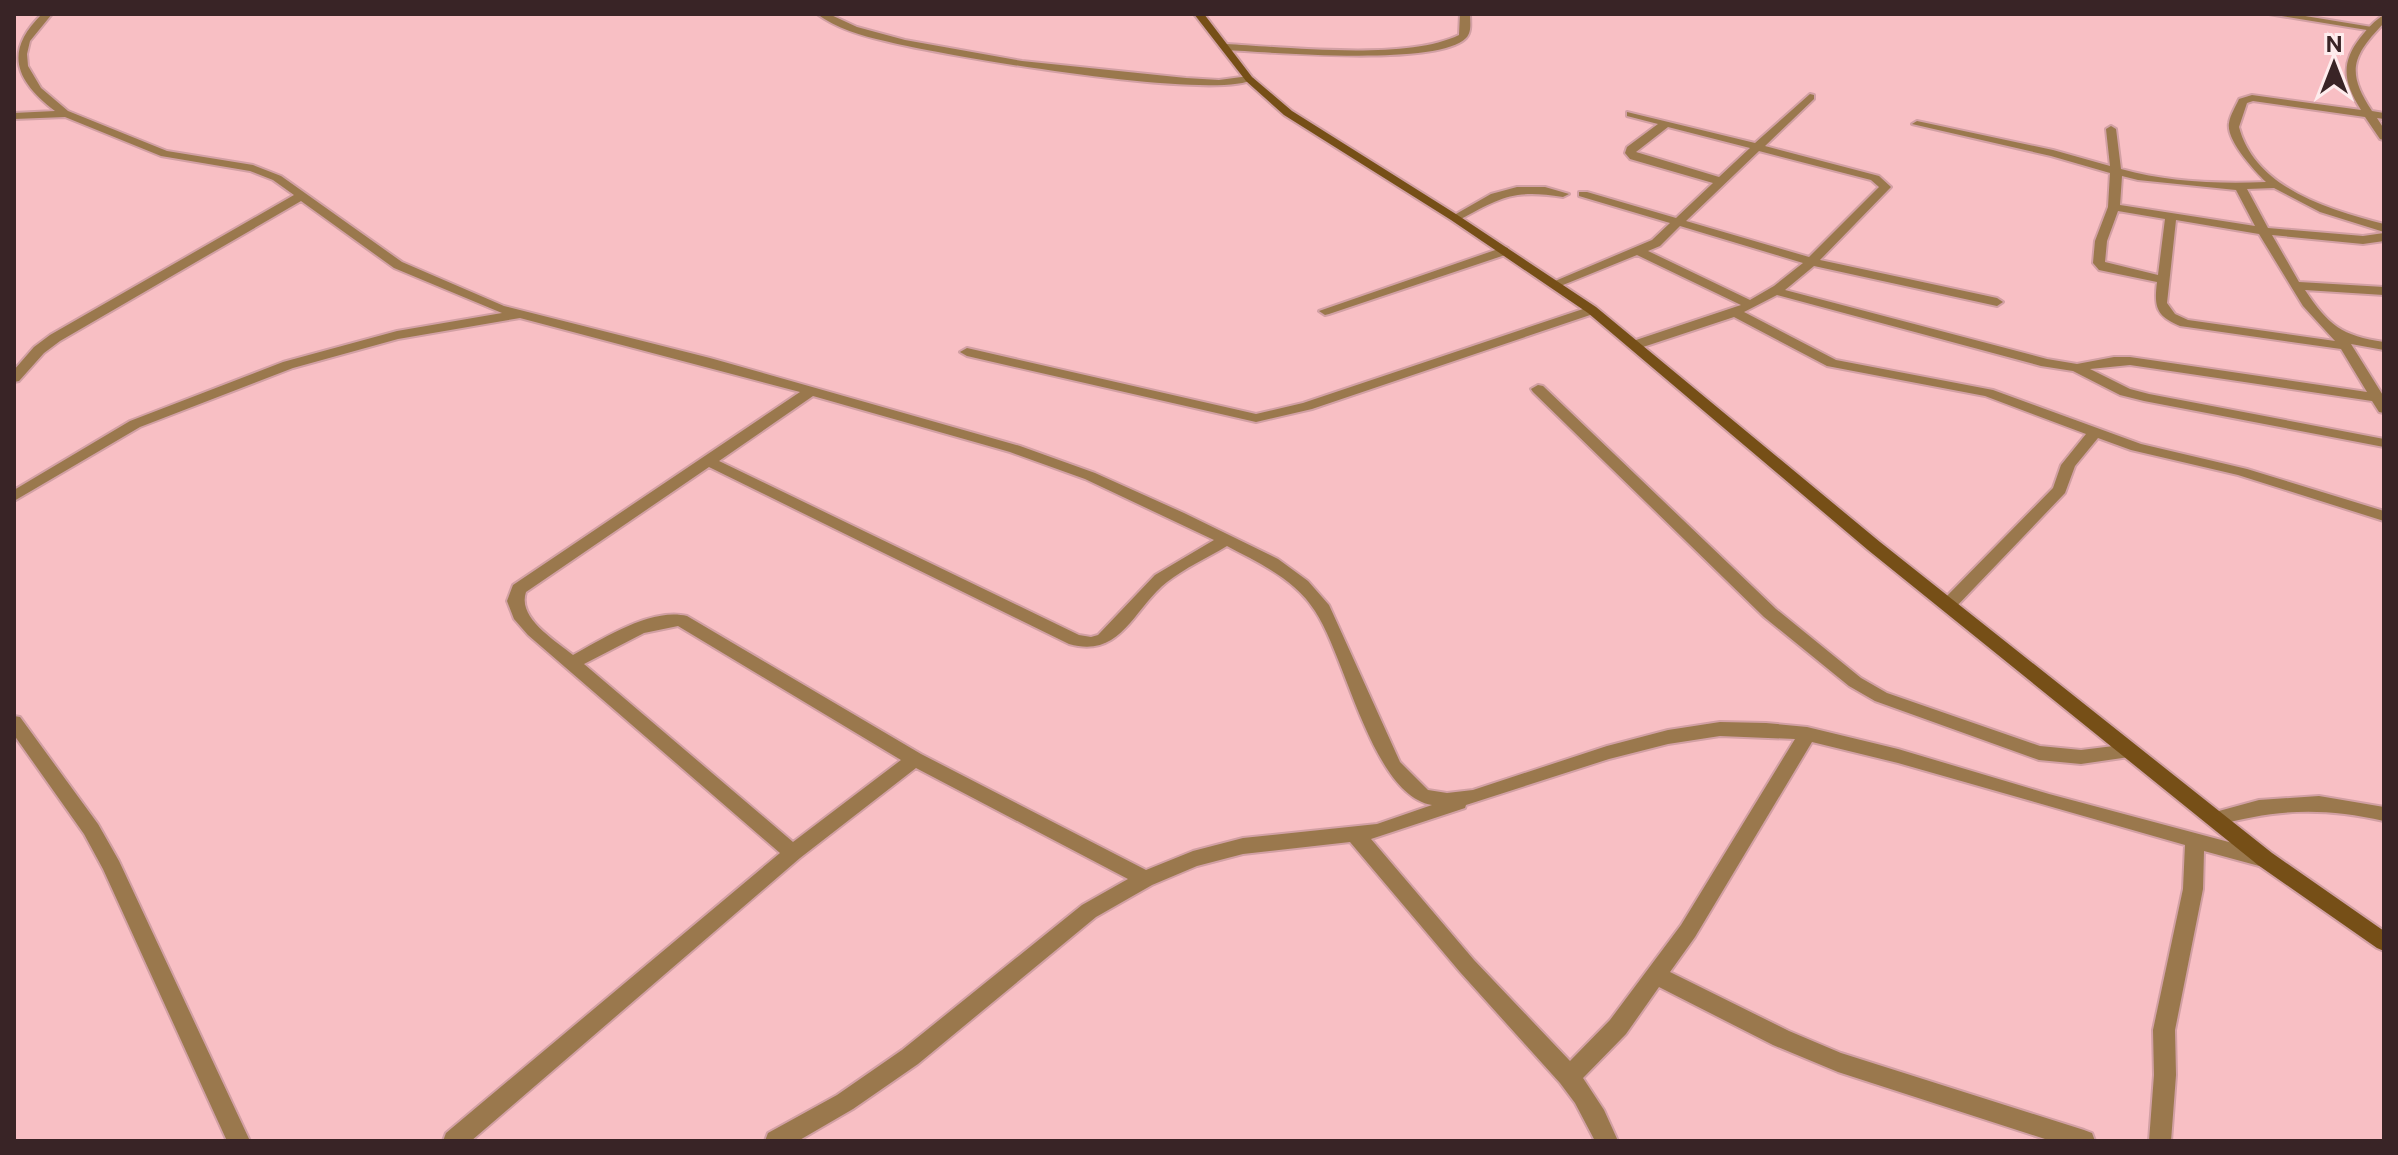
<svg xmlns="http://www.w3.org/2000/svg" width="2398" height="1155" font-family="'Public Sans',sans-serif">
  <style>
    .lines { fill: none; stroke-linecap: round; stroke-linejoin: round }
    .lane-casing { stroke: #d2a0a4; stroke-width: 4 }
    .street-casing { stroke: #d2a0a4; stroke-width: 4 }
    .secondary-casing { stroke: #d2a0a4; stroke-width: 4 }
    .lane { fill: #9a784d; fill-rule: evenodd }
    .street { fill: #9a784d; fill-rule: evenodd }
    .secondary { fill: #764f17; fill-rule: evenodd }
  </style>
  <rect width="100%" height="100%" fill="#f8bfc4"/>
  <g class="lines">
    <g class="lane-casing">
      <g id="lane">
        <path d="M817 14H829L857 27 905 40 1022 61 1186 78 1219 80 1249 76 1254 79C1216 102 939 55 885 41 862 36 836 28 817 14Z"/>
        <polygon points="2269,14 2293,14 2378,28 2373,31"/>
        <polygon points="1504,247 1508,248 1508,254 1329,314 1325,315 1319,311"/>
      </g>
    </g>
    <g class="street-casing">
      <g id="street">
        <path d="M42 14H52L30 41 27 54 28 66 41 88 68 111 167 151 253 165 281 176 402 262 504 306 710 358 1020 446 1095 473 1184 513 1278 559 1308 581 1329 605 1400 762 1428 790 1447 793 1473 790 1607 746 1668 730 1720 722 1766 723 1807 727 1898 749 2049 794 2270 853 2273 859 2270 865 2263 867 2204 851 2203 889 2175 1030 2176 1075 2171 1141H2149L2154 1075 2153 1030 2183 889 2185 845 1898 763 1812 742 1695 937 1670 972 1789 1031 1841 1053 2084 1130 2092 1133 2095 1141H2051L1838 1072 1773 1045 1659 987 1626 1034 1583 1078 1604 1110 1618 1141H1595L1575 1103 1560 1083 1460 972 1350 842 1243 854 1197 866 1152 885 1096 917 918 1064 853 1109 798 1141H765L768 1133 837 1095 902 1050 1082 905 1128 879 916 768 800 858 471 1141H443L446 1133 780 853 528 635 514 619 507 601 513 585 800 392 520 318 398 339 293 368 140 427 14 501V490L130 421 283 362 397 331 502 313 394 268 301 201 60 341 44 353 19 381 14 382V370L34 347 50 335 294 195 273 180 250 171 161 156 65 117 14 119V113L55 111C16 81 3 52 42 14ZM813 396 1010 452 1085 479 1214 540 1155 575 1098 635 1091 637 1079 635 719 461ZM709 467 1069 644C1121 659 1133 609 1167 582 1185 568 1207 558 1227 546 1259 563 1295 579 1315 611 1346 657 1372 795 1432 805L1377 824 1243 838 1193 851 1146 870 921 754 687 616C652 607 602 639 573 655 555 640 517 618 526 592ZM678 626 901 760 793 842 584 664 644 633ZM1720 736 1795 739 1681 925 1610 1020 1570 1061 1474 960 1371 839 1465 808 1466 805 1609 759 1668 744Z"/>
        <path d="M1460 14H1470C1470 22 1472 32 1466 38 1438 67 1269 52 1225 50L1220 47 1225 44C1286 47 1406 61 1459 35Z"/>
        <path d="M2384 15V23C2352 56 2346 72 2372 111L2384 113V119L2377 118 2384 129V140L2380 139 2365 117 2253 101 2247 103 2239 127C2255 189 2331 210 2384 224V232L2320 212 2274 188 2247 189 2268 228 2363 236 2384 233V241L2363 244 2272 235 2299 282 2384 287V295L2305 290C2328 325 2342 336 2384 342V350L2351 344 2384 397V413L2379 412 2372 401 2130 365 2090 369 2130 389 2149 394 2384 439V447L2144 401 2120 395 2073 371 2041 366 1777 295 1744 312 1836 360 1993 390 2141 444 2247 469 2384 511V521L2238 475 2131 450 2098 438 2075 466 2065 493 1954 609H1942L1940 605 1942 601 2053 488 2061 465 2086 434 1985 396 1827 366 1734 317 1640 348H1630V342L1741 305 1637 255 1558 287 1554 288 1548 284 1652 240 1670 223 1579 196V192H1587L1676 218 1713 183 1630 159 1625 153 1627 147 1658 124 1627 116V112L1755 143 1810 94 1814 95V99L1765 146 1879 176 1891 187 1820 260 1997 298 2003 302 1997 306 1814 266 1785 290 2047 359 2077 364 2114 357H2130L2367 392 2341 349 2180 326C2156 316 2154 307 2157 282L2099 270 2093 263 2095 241 2108 207 2110 173 2051 156 1912 124 1917 121 2053 150 2110 166 2106 129 2111 126 2116 129 2121 169C2167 182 2218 184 2266 182 2254 170 2226 140 2229 123 2230 115 2236 106 2239 99L2252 95 2361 110C2344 83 2340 64 2360 38 2367 29 2375 20 2384 15ZM1668 127 1750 148 1719 177 1636 152ZM1759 151 1871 180 1879 187 1809 257 1686 221ZM2122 176 2138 180 2236 190 2255 226 2120 205ZM2118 211 2165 219 2158 275 2105 262 2107 241ZM2176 220 2259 234 2303 306 2335 341 2188 320 2175 314 2167 303ZM1680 226 1803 263 1774 286 1750 300 1648 251 1660 246Z"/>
        <path d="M1517 187H1545L1569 194 1563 197C1514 189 1501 197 1459 220L1449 218 1491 194Z"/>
        <polygon points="1592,306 1598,310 1596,313 1312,409 1256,422 967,356 960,352 967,348 1256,414 1303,403"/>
        <polygon points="1538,385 1543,386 1776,609 1861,678 1887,693 2040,746 2081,750 2130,744 2136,746 2139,751 2136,756 2081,764 2039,760 1875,701 1849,686 1764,617 1533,392 1531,389"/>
        <polygon points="14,716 20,717 98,824 119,861 250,1141 227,1141 103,869 84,834 14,735"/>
        <path d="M2319 796 2384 807V821C2322 807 2276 809 2215 826L2208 824 2206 819 2208 814 2259 800Z"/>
      </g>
    </g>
    <g class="secondary-casing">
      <polygon id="secondary" points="1194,14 1204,14 1252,77 1292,111 1459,216 1596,307 1880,542 2272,853 2384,931 2384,951 2377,948 2258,865 1868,550 1588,313 1451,220 1284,115 1246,81"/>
    </g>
    <use href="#lane" class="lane"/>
    <use href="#street" class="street"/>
    <use href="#secondary" class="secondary"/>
  </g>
  <rect width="2398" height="1155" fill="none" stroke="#392426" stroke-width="32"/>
  <g transform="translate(2334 64)" stroke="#feeced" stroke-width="6" paint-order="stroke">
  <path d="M0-6L14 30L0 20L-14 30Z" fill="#392426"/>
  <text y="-12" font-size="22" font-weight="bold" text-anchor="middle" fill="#392426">N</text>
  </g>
</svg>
